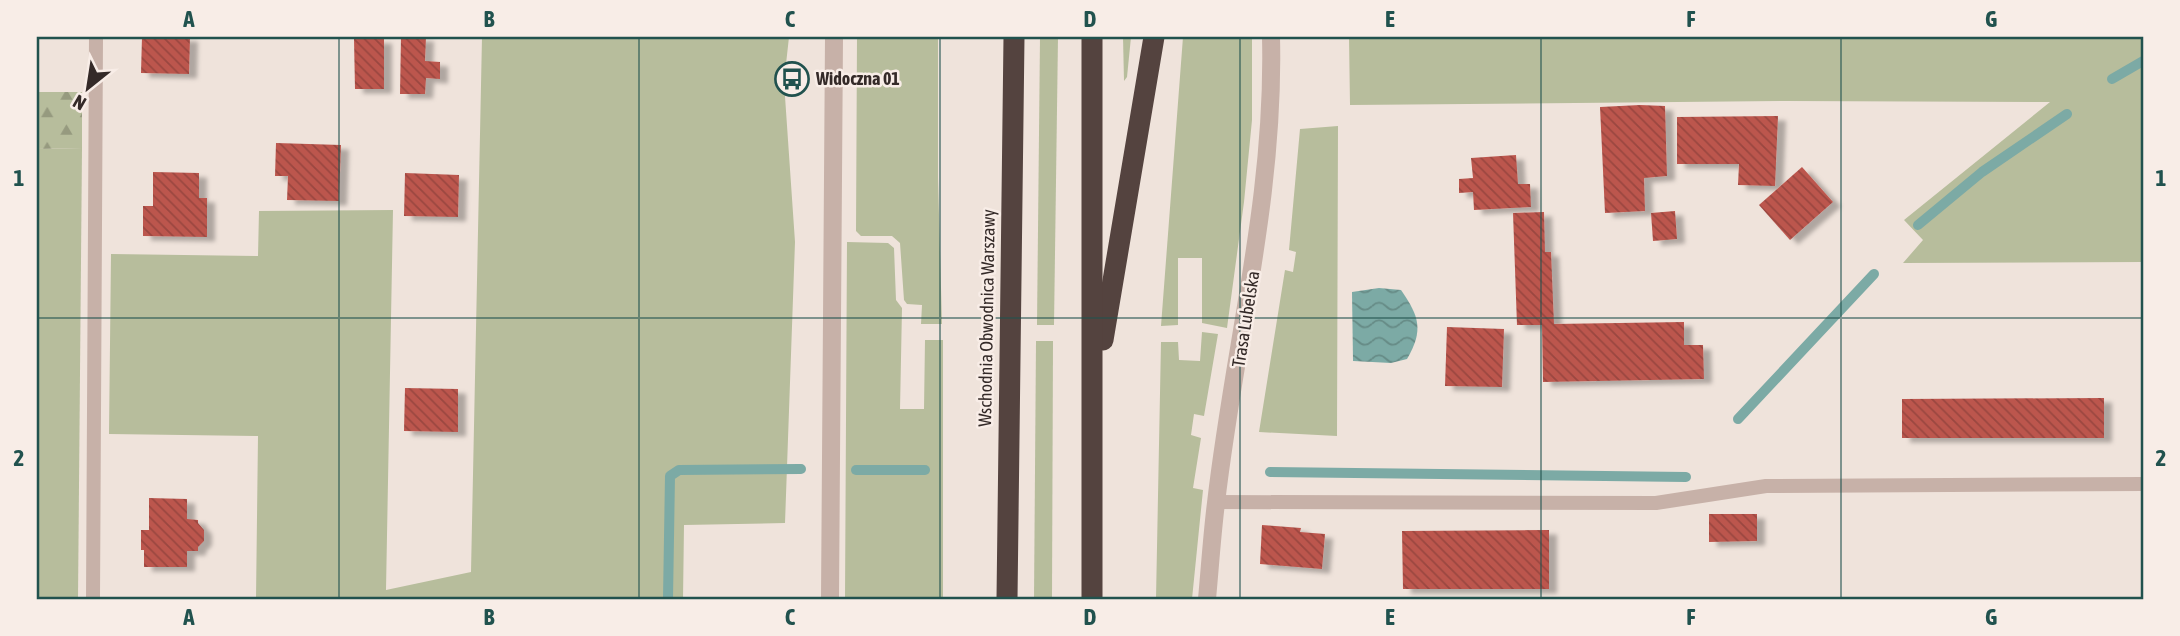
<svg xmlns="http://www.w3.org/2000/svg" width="2180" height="636" font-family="'Asap Condensed',sans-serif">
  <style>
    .green { fill: #b7bd9c }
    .forest { fill: url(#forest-firs) }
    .water { fill: url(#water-waves) }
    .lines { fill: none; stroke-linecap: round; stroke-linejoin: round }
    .stream { stroke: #7caaa5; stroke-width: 10 }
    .building { fill: url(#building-back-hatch); filter: url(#shadow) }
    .service { stroke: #c7b1a8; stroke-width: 14 }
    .tertiary { stroke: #c7b1a8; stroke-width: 18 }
    .motorway { stroke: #54433f; stroke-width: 21 }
    .grid { fill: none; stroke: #21524e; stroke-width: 2; stroke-opacity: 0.55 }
    .labels { text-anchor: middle; stroke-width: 5; stroke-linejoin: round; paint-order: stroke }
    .poi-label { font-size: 18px; font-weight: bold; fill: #342a28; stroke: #f8ede7; text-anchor: start }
    .street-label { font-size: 18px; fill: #342a28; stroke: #f8ede7 }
    .neatline { fill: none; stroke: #21524e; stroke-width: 2.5 }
    .grid-label { font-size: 23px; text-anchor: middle; font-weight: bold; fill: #21524e }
  </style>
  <defs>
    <pattern id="forest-firs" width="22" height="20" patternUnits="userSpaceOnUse" patternTransform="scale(1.75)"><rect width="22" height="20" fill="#b7bd9c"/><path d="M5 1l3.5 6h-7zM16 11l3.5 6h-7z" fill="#969a7f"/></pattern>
    <pattern id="water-waves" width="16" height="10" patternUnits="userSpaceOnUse" patternTransform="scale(1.75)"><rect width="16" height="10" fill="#7caaa5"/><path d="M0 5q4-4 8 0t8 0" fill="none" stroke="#668b86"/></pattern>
    <pattern id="building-back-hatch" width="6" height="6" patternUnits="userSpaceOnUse" patternTransform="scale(1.75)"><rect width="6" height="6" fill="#bc564d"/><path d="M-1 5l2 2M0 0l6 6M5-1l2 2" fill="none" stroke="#9a4740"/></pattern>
    <filter id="shadow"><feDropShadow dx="8" dy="4.5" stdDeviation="2" flood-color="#0004"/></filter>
  </defs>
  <rect width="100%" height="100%" fill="#efe3db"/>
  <g class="green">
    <polygon points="482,37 789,37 784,82 795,242 785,523 684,525 683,599 256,599 258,436 109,434 111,254 258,256 259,211 393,210 386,590 471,572"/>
    <polygon points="857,37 938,37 938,178 942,324 921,324 922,305 907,304 904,300 900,243 892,236 861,236 856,231"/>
    <polygon points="1040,37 1058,37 1054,325 1037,325"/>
    <polygon points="1123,37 1131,37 1127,77 1124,81"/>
    <polygon points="1183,37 1252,37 1252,120 1244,202 1227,328 1202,323 1202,258 1178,258 1178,325 1161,326"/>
    <polygon points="1349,37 2143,37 2143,262 1903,263 1923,240 1904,220 2050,102 1788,101 1350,105"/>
    <polygon points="1338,126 1337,436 1259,432 1285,270 1293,272 1296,252 1289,250 1300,129"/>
    <polygon points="82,148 78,599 37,599 37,149"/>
    <polygon points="847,242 888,243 894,248 896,300 902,308 900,409 924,409 925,340 943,340 943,599 845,599"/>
    <polygon points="1202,332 1218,334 1204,416 1194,414 1191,435 1201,438 1193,488 1203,490 1192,599 1156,599 1161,342 1178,342 1179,360 1200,361"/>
    <polygon points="1036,341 1053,341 1052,599 1034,599"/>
  </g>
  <polygon class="forest" points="37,92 82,92 82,148 37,149"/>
  <path class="water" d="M1379 288 1401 290C1419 316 1424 330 1407 359L1391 363 1353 361 1352 292Z"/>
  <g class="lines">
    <g class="stream">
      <polyline points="2112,79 2143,61"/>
      <polyline points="1918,225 1982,172 2067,114"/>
      <polyline points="1738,419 1874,274"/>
      <polyline points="856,470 925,470"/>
      <polyline points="1270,472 1686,477"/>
      <polyline points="668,599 670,476 679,470 801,469"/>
    </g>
  </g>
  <g class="building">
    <polygon points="142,37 190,37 189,74 141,73"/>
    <polygon points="401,37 426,37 425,61 440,62 440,79 426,78 425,94 400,94"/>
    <polygon points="354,39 384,39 384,89 355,89"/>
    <polygon points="1640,105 1665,106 1667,176 1644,178 1645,211 1605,213 1600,107"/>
    <polygon points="1778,116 1775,186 1738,185 1739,164 1677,164 1677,117"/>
    <polygon points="276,143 341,145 339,201 287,200 288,176 275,176"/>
    <polygon points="1516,155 1518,184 1530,184 1531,207 1474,210 1473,192 1459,193 1459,179 1473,178 1471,158"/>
    <polygon points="1802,167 1833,202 1790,240 1759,205"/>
    <polygon points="153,172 199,173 199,198 207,198 207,237 143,236 143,206 153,206"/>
    <polygon points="405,173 459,175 458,217 404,216"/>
    <polygon points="1675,211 1677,239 1653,241 1651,213"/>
    <polygon points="1544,212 1545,252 1551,252 1554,324 1684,322 1684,345 1703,345 1704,379 1543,382 1542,325 1517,325 1513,213"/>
    <polygon points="1447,327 1504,329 1502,387 1445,386"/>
    <polygon points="405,388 458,389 458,432 404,431"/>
    <polygon points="2104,398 2104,438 1902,438 1902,399"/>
    <polygon points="149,498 187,499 187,519 198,520 198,523 204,530 204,541 198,547 198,551 187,551 187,567 144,567 144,550 141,550 141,530 149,530"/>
    <polygon points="1709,514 1757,514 1757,541 1709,542"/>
    <polygon points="1262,525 1301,528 1300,532 1325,534 1322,569 1260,564"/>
    <polygon points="1549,530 1549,589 1403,589 1402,531"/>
  </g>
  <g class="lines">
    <g class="service">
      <polyline points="1216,502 1656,503 1766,486 2143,484"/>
      <polyline points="93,599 96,37"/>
    </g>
    <g class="tertiary">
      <polyline points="830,599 834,37"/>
      <path d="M1207 599C1210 567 1212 535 1216 503 1234 345 1275 198 1271 37"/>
    </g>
    <g class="motorway">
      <polyline points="1103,340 1154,37"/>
      <polyline points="1007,599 1014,37"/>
      <polyline points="1092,599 1092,37"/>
    </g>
  </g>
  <path class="grid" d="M339 37V599M639 37V599M940 37V599M1240 37V599M1541 37V599M1841 37V599M37 318H2143"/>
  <defs>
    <g id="bus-ring" transform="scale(1.75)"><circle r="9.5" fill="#f8ede7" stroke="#21524e" stroke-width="1.5"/><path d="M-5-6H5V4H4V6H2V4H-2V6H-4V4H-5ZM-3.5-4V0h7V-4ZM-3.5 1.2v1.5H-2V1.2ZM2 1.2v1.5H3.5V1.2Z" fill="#21524e"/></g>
  </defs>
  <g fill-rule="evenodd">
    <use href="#bus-ring" x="792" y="79"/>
  </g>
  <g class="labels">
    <g class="poi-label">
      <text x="816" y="85">Widoczna 01</text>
    </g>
    <g class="street-label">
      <text transform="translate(987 318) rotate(-89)" y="6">Wschodnia Obwodnica Warszawy</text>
      <text transform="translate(1246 319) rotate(-81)" y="6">Trasa Lubelska</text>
    </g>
  </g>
  <rect width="2180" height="636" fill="none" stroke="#f8ede7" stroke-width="77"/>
  <g transform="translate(88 88) rotate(210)" stroke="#f8ede7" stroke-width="5" paint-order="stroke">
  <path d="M0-5L12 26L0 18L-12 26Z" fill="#342a28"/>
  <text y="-10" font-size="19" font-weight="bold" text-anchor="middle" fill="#342a28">N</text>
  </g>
  <rect x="38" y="38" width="2104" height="560" class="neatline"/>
  <g class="grid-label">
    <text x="189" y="27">A</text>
    <text x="489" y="27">B</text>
    <text x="790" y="27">C</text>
    <text x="1090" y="27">D</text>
    <text x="1390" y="27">E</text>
    <text x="1691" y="27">F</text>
    <text x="1991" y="27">G</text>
    <text x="19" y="186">1</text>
    <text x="2161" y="186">1</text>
    <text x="19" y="466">2</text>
    <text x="2161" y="466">2</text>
    <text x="189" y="625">A</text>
    <text x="489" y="625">B</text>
    <text x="790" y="625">C</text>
    <text x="1090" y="625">D</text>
    <text x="1390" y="625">E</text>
    <text x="1691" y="625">F</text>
    <text x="1991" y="625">G</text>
  </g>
</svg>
